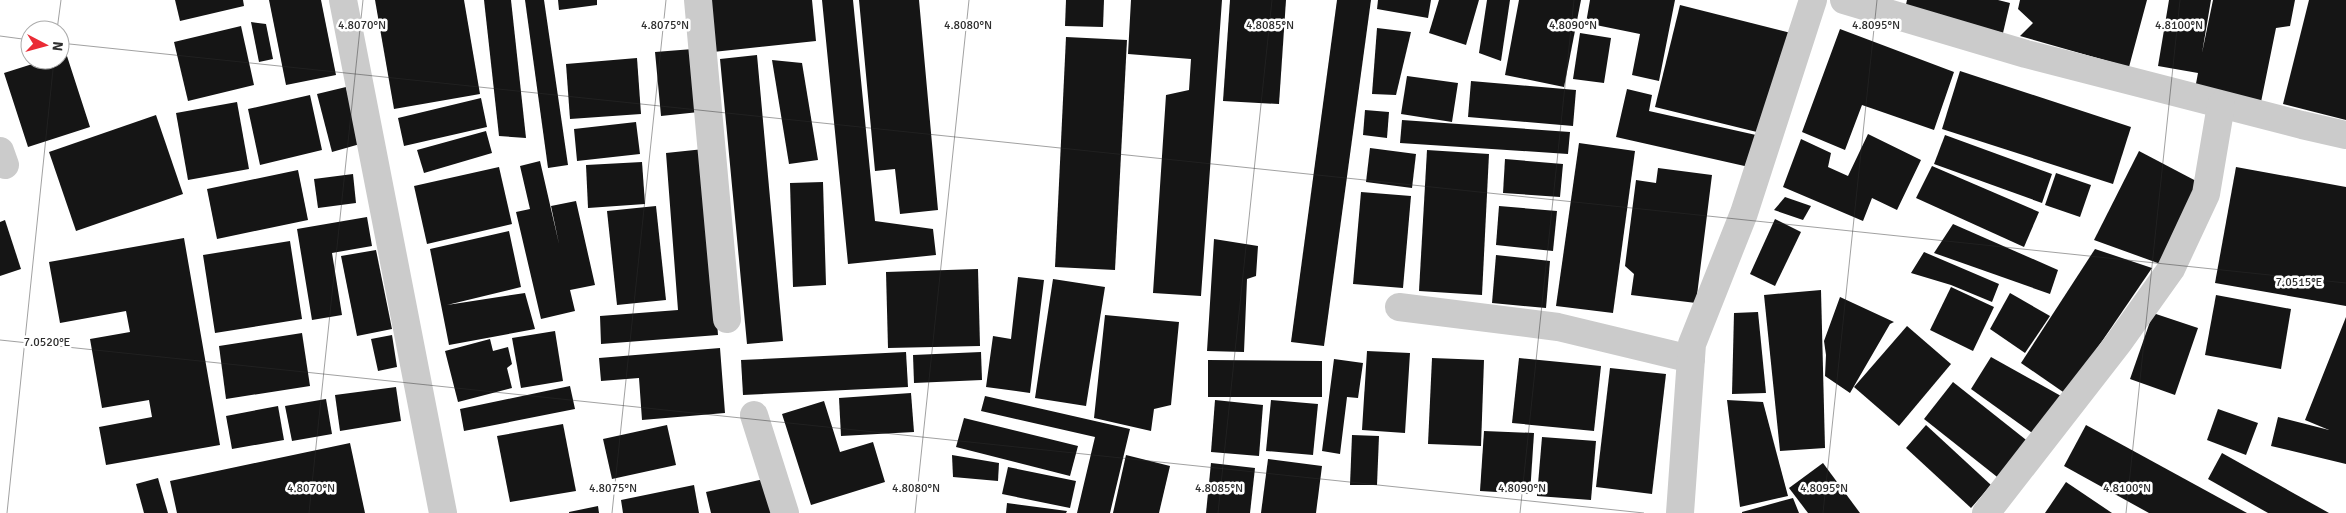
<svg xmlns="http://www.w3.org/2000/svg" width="2346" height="513" font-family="Signika,sans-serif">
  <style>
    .building { fill: #151515 }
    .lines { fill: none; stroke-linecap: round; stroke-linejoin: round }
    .minor { stroke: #cbcbcb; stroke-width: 28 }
    .ticks { fill: none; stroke: #2e2e2e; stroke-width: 1; stroke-opacity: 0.45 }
    .ticks-label { font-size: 12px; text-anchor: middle; fill: #2e2e2e; stroke: #fff; stroke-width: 5; stroke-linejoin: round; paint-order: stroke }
  </style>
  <rect width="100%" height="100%" fill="#fff"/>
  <g class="building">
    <polygon points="175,0 243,0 244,6 180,21"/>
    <polygon points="269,0 321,0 336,75 286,85"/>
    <polygon points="375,0 464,0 480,94 394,109"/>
    <polygon points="484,0 511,0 526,138 499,136"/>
    <polygon points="525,0 544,0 568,165 548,168"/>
    <polygon points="558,0 597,0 597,5 559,10"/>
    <polygon points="708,0 812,0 816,41 713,52"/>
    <polygon points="822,0 853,0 875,221 933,229 936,255 848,264"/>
    <polygon points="859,0 919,0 938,210 900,214 895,169 875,171"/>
    <polygon points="1066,0 1104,0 1103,27 1065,26"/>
    <polygon points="1131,0 1222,0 1201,296 1153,293 1166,95 1189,90 1191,59 1128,54"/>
    <polygon points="1230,0 1286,0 1279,104 1223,101"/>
    <polygon points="1337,0 1371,0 1324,346 1291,342"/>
    <polygon points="1378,0 1431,0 1428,18 1377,9"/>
    <polygon points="1439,0 1479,0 1466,45 1429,33"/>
    <polygon points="1487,0 1510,0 1501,61 1479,53"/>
    <polygon points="1519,0 1581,0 1564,87 1505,75"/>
    <polygon points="1590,0 1675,0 1659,81 1632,75 1640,34 1586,23"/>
    <polygon points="1907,0 1998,0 2010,3 2003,33 1905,9"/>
    <polygon points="2020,0 2147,0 2129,67 2020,36 2033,23 2018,9"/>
    <polygon points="2169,0 2211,0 2202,53 2213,0 2295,0 2290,26 2276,28 2261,102 2195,89 2198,73 2158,66"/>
    <polygon points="2309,0 2346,0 2346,120 2283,104"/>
    <polygon points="1680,5 1791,33 1765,134 1655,107"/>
    <polygon points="251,22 266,24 273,59 259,62"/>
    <polygon points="241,26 254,85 188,101 174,42"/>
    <polygon points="1377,28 1411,32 1396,95 1372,94"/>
    <polygon points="1840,29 1954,72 1934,130 1862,105 1845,150 1802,132"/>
    <polygon points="1580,33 1611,38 1604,83 1573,79"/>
    <polygon points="1066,37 1127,40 1115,270 1055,267"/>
    <polygon points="693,49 699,112 661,116 655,52"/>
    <polygon points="66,53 90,127 28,147 4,73 45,60 60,60 60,55"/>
    <polygon points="757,55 783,341 747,344 720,59"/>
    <polygon points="637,58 641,114 570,119 566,64"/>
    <polygon points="772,60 802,63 818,160 789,164"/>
    <polygon points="1960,71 2131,127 2113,184 1942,129"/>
    <polygon points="1407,76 1458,83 1452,122 1401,114"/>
    <polygon points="1471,81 1576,90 1573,126 1468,117"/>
    <polygon points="346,87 360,144 332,152 317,94"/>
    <polygon points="1627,89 1652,95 1649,111 1756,135 1749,167 1616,137"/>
    <polygon points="310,95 322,150 260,165 248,109"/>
    <polygon points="481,98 487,127 404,146 398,118"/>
    <polygon points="237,102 249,169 188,180 176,113"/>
    <polygon points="1365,110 1389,112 1387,138 1363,135"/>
    <polygon points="156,115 183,194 76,231 49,152"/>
    <polygon points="1402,120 1570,132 1568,154 1400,143"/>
    <polygon points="636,122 640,154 577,161 574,129"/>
    <polygon points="486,131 492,153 424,173 417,150"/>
    <polygon points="1868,134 1921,160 1897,210 1872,198 1863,221 1783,187 1801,139 1831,153 1828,167 1848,176"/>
    <polygon points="1945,135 2052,174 2042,203 1934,164"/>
    <polygon points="1579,143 1635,151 1613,313 1556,306"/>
    <polygon points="1370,148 1416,154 1412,188 1366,182"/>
    <polygon points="704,149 718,335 601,344 600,316 678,310 666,153"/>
    <polygon points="1427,150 1489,154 1482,295 1419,291"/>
    <polygon points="2139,151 2198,182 2166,266 2094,240"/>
    <polygon points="1505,159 1563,164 1560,197 1503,193"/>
    <polygon points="540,161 559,244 551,206 576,201 595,285 570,290 575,311 541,319 516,212 530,209 520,166"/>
    <polygon points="642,162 645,204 588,208 586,165"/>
    <polygon points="1932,166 2039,212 2024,247 1916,198"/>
    <polygon points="499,167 512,224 427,244 414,186"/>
    <polygon points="2236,167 2346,187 2346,306 2215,283"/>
    <polygon points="1658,168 1712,175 1696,303 1631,295 1634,274 1625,266 1636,180 1656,183"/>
    <polygon points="298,170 308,220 217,239 207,189"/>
    <polygon points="2056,173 2091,185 2080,217 2045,205"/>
    <polygon points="353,174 356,203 318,208 314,179"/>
    <polygon points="823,182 826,285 793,287 790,183"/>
    <polygon points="1361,192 1411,196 1403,288 1353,284"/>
    <polygon points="1785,197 1811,206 1803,220 1774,210"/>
    <polygon points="656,206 666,300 617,305 607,211"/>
    <polygon points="1499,206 1557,211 1553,251 1496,245"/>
    <polygon points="367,217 372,246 332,253 342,315 312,320 297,229"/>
    <polygon points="1775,219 1801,232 1775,286 1750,274"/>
    <polygon points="5,220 21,269 0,276 0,222"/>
    <polygon points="1953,224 2058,270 2050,294 1934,253"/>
    <polygon points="509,231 521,287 447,305 525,293 535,329 449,345 430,249"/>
    <polygon points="184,238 220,445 106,465 99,427 152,417 149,400 102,408 90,339 130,332 126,311 60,323 49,262"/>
    <polygon points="1214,239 1258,246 1256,276 1247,279 1244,352 1207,351"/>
    <polygon points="290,241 302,319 215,333 203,255"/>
    <polygon points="2095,249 2152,268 2066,394 2021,363"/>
    <polygon points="376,250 392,329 357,336 341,256"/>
    <polygon points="1924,252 1999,284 1992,302 1951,285 1911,273"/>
    <polygon points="1496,255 1550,261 1546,308 1492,303"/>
    <polygon points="978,269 980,346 888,348 886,272"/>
    <polygon points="1018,277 1044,280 1030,393 986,387 993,336 1011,339"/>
    <polygon points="1053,279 1105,287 1086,406 1035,398"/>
    <polygon points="1951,287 1994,307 1973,351 1930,330"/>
    <polygon points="1821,290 1825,448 1780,451 1764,295"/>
    <polygon points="2010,293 2050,316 2025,353 1990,329"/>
    <polygon points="2216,295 2291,309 2281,369 2205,355"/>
    <polygon points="1840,297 1894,322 1890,324 1850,393 1825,376 1826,355 1824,341"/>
    <polygon points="1758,312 1766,393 1732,394 1734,313"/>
    <polygon points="2153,313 2198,328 2175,395 2130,379"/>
    <polygon points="1105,315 1179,322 1171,405 1154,409 1151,431 1094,418"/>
    <polygon points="2346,317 2346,464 2271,446 2278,417 2329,430 2305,420"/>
    <polygon points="1907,326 1951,364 1899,426 1854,387"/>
    <polygon points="555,331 563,381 521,388 512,338"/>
    <polygon points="302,333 310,386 226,399 219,346"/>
    <polygon points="392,335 397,367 378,371 371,339"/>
    <polygon points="490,339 493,351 508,347 512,364 507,368 512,388 458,402 445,351"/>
    <polygon points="720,348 725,413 642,420 639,378 601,381 599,358"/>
    <polygon points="1367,351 1410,353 1405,433 1362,430"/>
    <polygon points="906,352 908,387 743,395 741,360"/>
    <polygon points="981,352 982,380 914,383 913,355"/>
    <polygon points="1991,357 2061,396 2035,435 1971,389"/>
    <polygon points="1432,358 1484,360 1481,446 1428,444"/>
    <polygon points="1519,358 1601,366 1594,431 1512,423"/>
    <polygon points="1334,359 1363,363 1358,398 1347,397 1340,454 1322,451"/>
    <polygon points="1208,360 1322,361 1322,397 1208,397"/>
    <polygon points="1610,368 1666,374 1652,494 1596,487"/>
    <polygon points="1953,382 2030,443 2001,480 1924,419"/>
    <polygon points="570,386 575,409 464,431 460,409"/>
    <polygon points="396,387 401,421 340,431 335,395"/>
    <polygon points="911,393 914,432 841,436 839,398"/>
    <polygon points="985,396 1130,429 1110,513 1077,513 1095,437 981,411"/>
    <polygon points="326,399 332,434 292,441 285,406"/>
    <polygon points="1215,400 1263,405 1259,456 1211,452"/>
    <polygon points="1271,400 1318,404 1313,455 1266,451"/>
    <polygon points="1727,400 1763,402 1788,496 1740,507"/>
    <polygon points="824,401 840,452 873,442 885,482 811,505 782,414"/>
    <polygon points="278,406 284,440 232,449 226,416"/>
    <polygon points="2218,409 2258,423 2246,455 2207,440"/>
    <polygon points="964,418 1078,446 1070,476 956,447"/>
    <polygon points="563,424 576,491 510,502 497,436"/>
    <polygon points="667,425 676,465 612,479 603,439"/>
    <polygon points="1926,425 1991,485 1971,508 1906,448"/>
    <polygon points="2086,425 2247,513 2149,513 2064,466"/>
    <polygon points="1484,431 1534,433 1530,494 1480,491"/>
    <polygon points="1352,435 1379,436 1377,485 1350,485"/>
    <polygon points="1542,437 1596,441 1591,500 1537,496"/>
    <polygon points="350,443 365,513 177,513 170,481"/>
    <polygon points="2222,453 2329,513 2268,513 2208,479"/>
    <polygon points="952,455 999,463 998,481 953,477"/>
    <polygon points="1126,455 1170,466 1159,513 1113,513"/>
    <polygon points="1268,459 1322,466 1316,513 1261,513"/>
    <polygon points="1211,463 1255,468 1250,513 1206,513"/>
    <polygon points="1823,463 1860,513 1808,513 1789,488"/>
    <polygon points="1008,467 1076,481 1070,508 1002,494"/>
    <polygon points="158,478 168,513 144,513 136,484"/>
    <polygon points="764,479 772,513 711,513 706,492"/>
    <polygon points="2066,482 2112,513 2045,513"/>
    <polygon points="694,485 699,513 623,513 621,500"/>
    <polygon points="1793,498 1799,513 1742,513 1742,512"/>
    <polygon points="1007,503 1067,511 1066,513 1006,513"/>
    <polygon points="598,506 599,513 569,513 569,512"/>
  </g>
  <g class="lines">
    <g class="minor">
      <polyline points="343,0 443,513"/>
      <polyline points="698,0 727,319"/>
      <polyline points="1844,0 2026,54 2302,125 2346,135"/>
      <polyline points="0,151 5,165"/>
      <polyline points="1399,307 1558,327 1691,359"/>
      <polyline points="754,415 785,513"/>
      <polyline points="1680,513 1692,344 1744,213 1813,0"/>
      <polyline points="1986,513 2119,342 2171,269 2206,194 2221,105"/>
    </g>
  </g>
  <path class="ticks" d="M57 30 61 0M0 36 30 40M60 43 2346 283M0 340 1644 513M7 513 54 60M309 513 363 0M612 513 666 0M915 513 969 0M1218 513 1272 0M1520 513 1574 0M1823 513 1877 0M2126 513 2180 0"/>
  <g class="ticks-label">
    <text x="362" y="29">4.8070°N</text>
    <text x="665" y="29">4.8075°N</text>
    <text x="968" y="29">4.8080°N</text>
    <text x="1270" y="29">4.8085°N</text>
    <text x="1573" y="29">4.8090°N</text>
    <text x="1876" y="29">4.8095°N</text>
    <text x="2179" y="29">4.8100°N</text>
    <text x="2299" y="286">7.0515°E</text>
    <text x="47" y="346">7.0520°E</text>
    <text x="311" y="492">4.8070°N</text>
    <text x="613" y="492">4.8075°N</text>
    <text x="916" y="492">4.8080°N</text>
    <text x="1219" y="492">4.8085°N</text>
    <text x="1522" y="492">4.8090°N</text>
    <text x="1824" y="492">4.8095°N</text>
    <text x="2127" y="492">4.8100°N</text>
  </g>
  <g transform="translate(45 45) rotate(96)"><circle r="24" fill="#ffffff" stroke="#ababab"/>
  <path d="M0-4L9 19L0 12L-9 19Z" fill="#ea2b35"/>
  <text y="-8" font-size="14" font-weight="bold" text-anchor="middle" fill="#2e2e2e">N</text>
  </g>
</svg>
